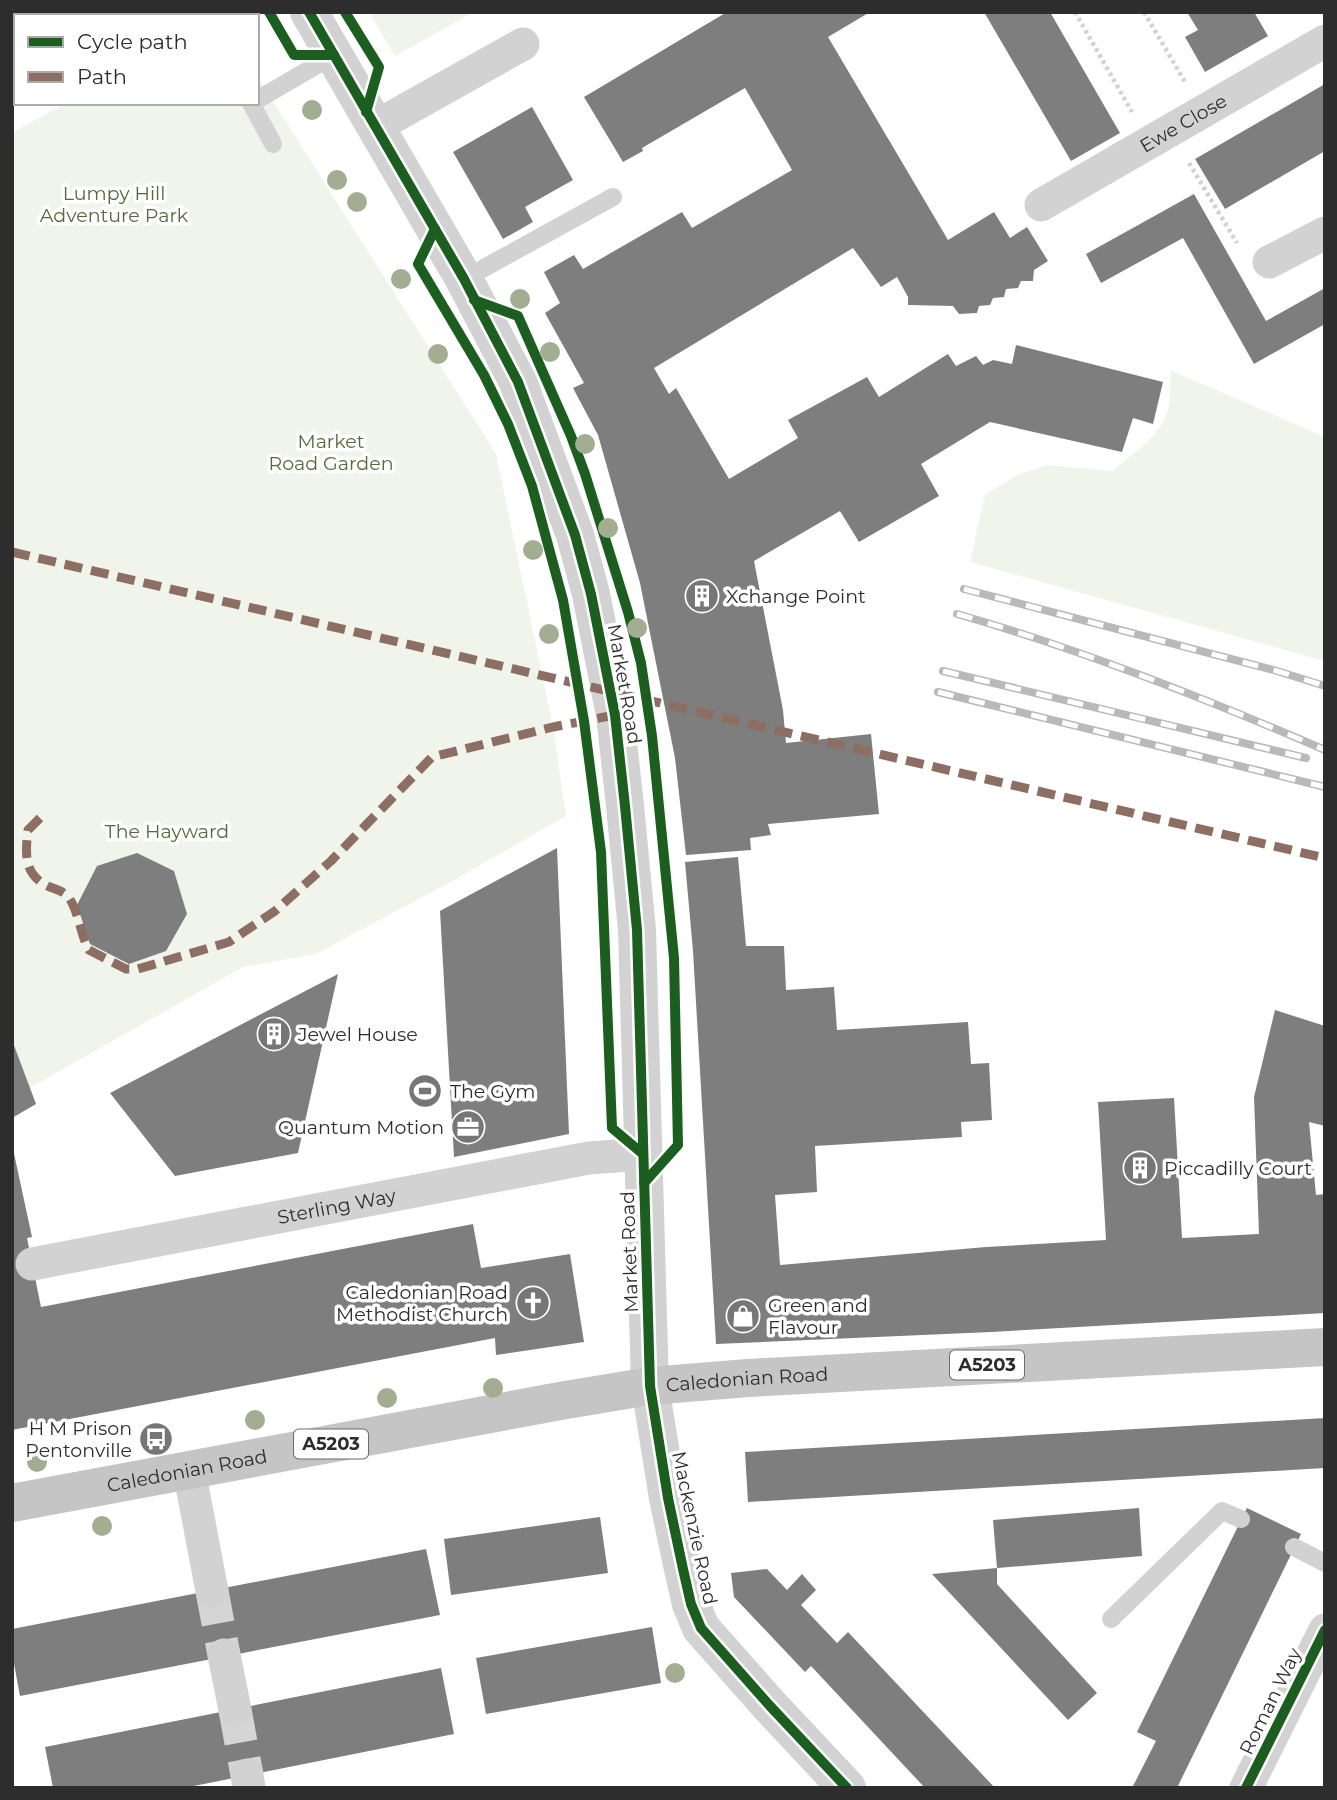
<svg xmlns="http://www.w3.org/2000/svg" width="1337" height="1800" font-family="Montserrat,sans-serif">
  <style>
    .green { fill: #f1f4ea }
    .building { fill: #7e7e7e }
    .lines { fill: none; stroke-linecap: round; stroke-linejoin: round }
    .minor-tunnel { stroke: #d5d5d5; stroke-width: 33; stroke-dasharray: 33 17; stroke-linecap: butt }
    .path { stroke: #d2d2d2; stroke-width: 4.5; stroke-dasharray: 3.5 3.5; stroke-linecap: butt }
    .service { stroke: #d2d2d2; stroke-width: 18 }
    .minor { stroke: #d2d2d2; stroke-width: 33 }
    .tertiary { stroke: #d2d2d2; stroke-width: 38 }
    .primary { stroke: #c5c5c5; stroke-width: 38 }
    .rail-casing { stroke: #b9b9b9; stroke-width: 8 }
    .rail { stroke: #fff; stroke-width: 5; stroke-dasharray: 16; stroke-linecap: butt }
    .quiet { stroke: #8d6e63; stroke-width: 9; stroke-dasharray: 18 9; stroke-linecap: butt }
    .cycleway-casing { stroke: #fff; stroke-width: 15 }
    .cycleway { stroke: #1b5e20; stroke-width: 10 }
    .tree { fill: #a2ad92 }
    .labels { text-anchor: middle; stroke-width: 7; stroke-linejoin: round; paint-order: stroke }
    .shield { fill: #fff; stroke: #6c6c6c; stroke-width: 2 }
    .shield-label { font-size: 18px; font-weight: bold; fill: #2d2d2d }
    .street-label { font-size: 19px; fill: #2d2d2d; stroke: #fff }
    .park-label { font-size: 19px; fill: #556a38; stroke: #fff }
    .poi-label { font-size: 19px; fill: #2d2d2d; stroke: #fff; text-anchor: start }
  </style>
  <rect width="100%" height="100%" fill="#fff"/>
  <g class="green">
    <polygon points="369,12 473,12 395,56"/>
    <polygon points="257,76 496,454 553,727 566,816 456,879 316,954 243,967 26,1090 12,1066 12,133 66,103 257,103"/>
    <path d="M1170 370 1325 437V661L970 562 985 495 1017 475 1047 465 1113 471C1154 435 1174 430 1170 370Z"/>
  </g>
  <g class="building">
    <polygon points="12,12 94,12 96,16 16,16 16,99 12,101"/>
    <polygon points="727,12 870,12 828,37 948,240 994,212 1010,238 1027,227 1048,261 1034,270 1033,281 1021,281 1018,288 1006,289 1004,297 993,298 990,305 979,306 977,313 959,314 953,306 908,305 908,297 897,277 881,287 853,248 654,368 669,394 676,388 729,479 798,438 788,420 867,377 879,397 948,354 956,366 976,356 983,365 993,360 1012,364 1016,345 1163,382 1153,424 1133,418 1122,452 990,422 921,464 939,496 859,542 840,511 754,561 783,710 786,743 871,734 879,814 768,824 771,835 750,838 751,850 686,855 675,758 640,583 598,435 573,388 584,383 545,313 560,303 544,272 574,255 583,269 682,212 692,228 792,170 745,88 642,148 643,151 623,162 584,97"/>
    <polygon points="984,12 1050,12 1120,133 1071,161"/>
    <polygon points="1187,12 1254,12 1268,36 1205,72 1185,37 1198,30"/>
    <polygon points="1325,84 1325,151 1225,209 1195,159"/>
    <polygon points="532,107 573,180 525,207 533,222 503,239 453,152"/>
    <polygon points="1194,194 1266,321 1325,288 1325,324 1254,364 1183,238 1101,283 1086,254"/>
    <polygon points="557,848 569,1134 454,1157 440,911"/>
    <polygon points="137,853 174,871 187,914 166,951 129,964 90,944 77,905 97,866"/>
    <polygon points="738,857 746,946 784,946 786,990 834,987 837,1030 968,1022 971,1064 989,1063 992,1120 961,1122 962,1137 815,1146 817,1192 775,1195 780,1265 986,1247 1106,1240 1098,1102 1174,1098 1182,1238 1259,1234 1254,1097 1275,1010 1325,1026 1325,1126 1309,1122 1316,1195 1325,1194 1325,1313 991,1332 716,1344 693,951 685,862"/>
    <polygon points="338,974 298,1153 175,1176 110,1093"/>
    <polygon points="12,1040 36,1104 12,1118"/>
    <polygon points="12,1144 32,1237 27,1238 41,1307 473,1224 481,1268 570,1254 584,1342 496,1355 495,1338 12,1430"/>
    <polygon points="1325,1418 1325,1468 748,1502 745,1452"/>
    <polygon points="1139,1508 1142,1556 997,1568 997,1584 1097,1693 1068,1720 932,1574 997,1568 993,1520"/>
    <polygon points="1247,1508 1301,1534 1177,1788 1132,1788 1156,1741 1137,1732"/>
    <polygon points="600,1517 608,1573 451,1595 444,1539"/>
    <polygon points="426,1549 440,1615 20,1696 12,1653 12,1629"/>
    <polygon points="767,1569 787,1590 802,1574 816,1590 801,1605 837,1643 848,1632 995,1788 925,1788 811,1666 805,1672 734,1597 731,1573"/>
    <polygon points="652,1627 661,1683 486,1714 476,1658"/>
    <polygon points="441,1668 454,1734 184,1788 53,1788 45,1747"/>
  </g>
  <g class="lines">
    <g class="minor-tunnel">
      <polyline points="212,1591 224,1655"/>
      <polyline points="235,1710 247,1775"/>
    </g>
    <g class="path">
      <polyline points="1075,12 1132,112"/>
      <polyline points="1144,12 1185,82"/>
      <polyline points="1189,163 1237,243"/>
    </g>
    <g class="service">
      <polyline points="257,100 334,55"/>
      <polyline points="251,103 273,144"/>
      <polyline points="464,279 613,197"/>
      <polyline points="1294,1547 1325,1563"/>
      <polyline points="1111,1619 1222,1511 1241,1519"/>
    </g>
    <g class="minor">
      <polyline points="375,127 523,44"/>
      <path id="s1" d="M1041 205 1325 41"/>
      <polyline points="1269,262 1325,233"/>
      <path id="s2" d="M32 1264 589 1158 643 1154"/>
      <polyline points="189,1470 212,1591"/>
      <polyline points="224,1655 235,1710"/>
      <polyline points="247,1775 249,1788"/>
      <polyline points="1246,1788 1325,1630"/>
    </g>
    <polyline class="tertiary" points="309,12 464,279 518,382 575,535 591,594 615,715 625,806 637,930 650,1386 668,1498 683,1569 691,1604 701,1628 770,1706 847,1788"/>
    <path class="primary" id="s3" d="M12 1503 560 1401 650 1386 748 1378 1325 1347"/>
    <g class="rail-casing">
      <g id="rail">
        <polyline points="964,589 1277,671 1325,686"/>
        <path d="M957 614C1083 650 1204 698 1325 750"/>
        <polyline points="943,671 1306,758"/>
        <polyline points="938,692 1325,787"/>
      </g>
    </g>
    <use href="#rail" class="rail"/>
    <g class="quiet">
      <polyline points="12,552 1325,858"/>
      <path d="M40 818 28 830C25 855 24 876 50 887 57 890 64 891 69 898 79 912 80 934 89 950L126 969H138L229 942 275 911 331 861 432 757 553 727 615 715"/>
    </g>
    <g class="cycleway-casing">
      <g id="cycleway">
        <polyline points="269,12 294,55 334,55"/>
        <polyline points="309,12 464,279 518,382 575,535 591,594 615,715 625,806 637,930 650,1386 668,1498 683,1569 691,1604 701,1628 770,1706 847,1788"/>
        <polyline points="345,12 379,67 366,112"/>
        <polyline points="435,229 418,264 484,375 508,424 532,486 563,600 584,721 601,852 612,1128 643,1154"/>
        <polyline points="474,300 518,316 571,436 585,474 628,612 641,663 652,736 674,958 678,1145 644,1183"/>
        <polyline points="1246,1788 1325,1630"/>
      </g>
    </g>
    <use href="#cycleway" class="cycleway"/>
  </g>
  <g class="tree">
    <circle cx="312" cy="110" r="10"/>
    <circle cx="337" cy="180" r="10"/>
    <circle cx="357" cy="202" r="10"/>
    <circle cx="401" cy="279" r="10"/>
    <circle cx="520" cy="299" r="10"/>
    <circle cx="550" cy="352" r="10"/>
    <circle cx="438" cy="354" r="10"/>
    <circle cx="585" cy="444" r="10"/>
    <circle cx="608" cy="528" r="10"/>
    <circle cx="533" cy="550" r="10"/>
    <circle cx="637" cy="628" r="10"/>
    <circle cx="549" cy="634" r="10"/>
    <circle cx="493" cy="1388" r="10"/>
    <circle cx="387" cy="1398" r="10"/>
    <circle cx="255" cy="1420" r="10"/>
    <circle cx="37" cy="1462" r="10"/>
    <circle cx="102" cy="1526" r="10"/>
    <circle cx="675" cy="1673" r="10"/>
  </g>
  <defs>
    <g id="building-disc" transform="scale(1.75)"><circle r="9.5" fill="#767676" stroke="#fff"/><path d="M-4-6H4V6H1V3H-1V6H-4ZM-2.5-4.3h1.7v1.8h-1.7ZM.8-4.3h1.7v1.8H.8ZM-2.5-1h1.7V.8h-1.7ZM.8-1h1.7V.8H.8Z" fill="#fff"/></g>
    <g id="stadium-disc" transform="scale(1.75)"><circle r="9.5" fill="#767676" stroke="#fff"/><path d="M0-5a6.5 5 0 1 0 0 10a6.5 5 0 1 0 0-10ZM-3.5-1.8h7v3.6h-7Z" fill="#fff"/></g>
    <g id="office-disc" transform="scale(1.75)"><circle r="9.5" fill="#767676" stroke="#fff"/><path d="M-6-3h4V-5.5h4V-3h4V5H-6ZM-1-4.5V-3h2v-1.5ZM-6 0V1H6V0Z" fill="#fff"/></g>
    <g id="church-disc" transform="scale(1.75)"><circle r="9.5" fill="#767676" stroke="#fff"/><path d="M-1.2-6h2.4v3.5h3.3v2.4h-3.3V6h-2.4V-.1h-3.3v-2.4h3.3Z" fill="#fff"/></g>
    <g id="shop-disc" transform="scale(1.75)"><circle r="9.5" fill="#767676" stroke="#fff"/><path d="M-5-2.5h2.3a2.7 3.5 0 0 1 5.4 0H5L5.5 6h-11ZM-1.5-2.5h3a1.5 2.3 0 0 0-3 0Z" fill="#fff"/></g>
    <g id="bus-disc" transform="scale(1.75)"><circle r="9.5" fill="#767676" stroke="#fff"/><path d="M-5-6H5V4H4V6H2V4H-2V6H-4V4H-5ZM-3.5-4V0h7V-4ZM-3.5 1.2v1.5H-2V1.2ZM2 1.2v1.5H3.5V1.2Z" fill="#fff"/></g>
  </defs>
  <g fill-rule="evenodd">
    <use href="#building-disc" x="702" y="596"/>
    <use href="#building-disc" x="274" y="1034"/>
    <use href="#stadium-disc" x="425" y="1091"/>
    <use href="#office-disc" x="468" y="1127"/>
    <use href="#building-disc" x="1140" y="1168"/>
    <use href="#church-disc" x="533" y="1303"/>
    <use href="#shop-disc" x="743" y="1316"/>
    <use href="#bus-disc" x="156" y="1439"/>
  </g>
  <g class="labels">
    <g class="shield">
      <rect x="950" y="1350.5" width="74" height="29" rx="5"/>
      <rect x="294" y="1429.5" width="74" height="29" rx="5"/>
    </g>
    <g class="shield-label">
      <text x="987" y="1371">A5203</text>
      <text x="331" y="1450">A5203</text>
    </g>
    <g class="street-label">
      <text dy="7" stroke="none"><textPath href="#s1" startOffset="164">Ewe Close</textPath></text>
      <text transform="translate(625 684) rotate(80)" y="7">Market Road</text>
      <text dy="7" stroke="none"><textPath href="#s2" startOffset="310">Sterling Way</textPath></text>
      <text transform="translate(629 1252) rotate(-92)" y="7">Market Road</text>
      <text dy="7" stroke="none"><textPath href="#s3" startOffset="746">Caledonian Road</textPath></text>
      <text dy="7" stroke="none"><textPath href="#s3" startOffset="178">Caledonian Road</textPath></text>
      <text transform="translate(695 1528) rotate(78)" y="7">Mackenzie Road</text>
      <text transform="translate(1270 1701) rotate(-64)" y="7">Roman Way</text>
    </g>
    <g class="park-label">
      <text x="114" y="200">Lumpy Hill<tspan x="114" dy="22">Adventure Park</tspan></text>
      <text x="331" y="448">Market<tspan x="331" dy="22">Road Garden</tspan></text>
      <text x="167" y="838">The Hayward</text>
    </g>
    <g class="poi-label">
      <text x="726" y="603">Xchange Point</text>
      <text x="298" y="1041">Jewel House</text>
      <text x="450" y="1098">The Gym</text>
      <text x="444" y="1134" text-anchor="end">Quantum Motion</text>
      <text x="1164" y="1175">Piccadilly Court</text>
      <text x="508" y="1299" text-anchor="end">Caledonian Road<tspan x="508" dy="22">Methodist Church</tspan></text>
      <text x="768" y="1312">Green and<tspan x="768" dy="22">Flavour</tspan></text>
      <text x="132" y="1435" text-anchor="end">H M Prison<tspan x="132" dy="22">Pentonville</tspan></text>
    </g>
  </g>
  <rect width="1337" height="1800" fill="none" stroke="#2d2d2d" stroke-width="28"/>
  <rect x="14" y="14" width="245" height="91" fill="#ffffff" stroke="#ababab" stroke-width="2"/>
  <rect x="28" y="37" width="35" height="10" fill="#1b5e20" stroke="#ababab" stroke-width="2"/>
  <text x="77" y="49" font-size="21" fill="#2d2d2d">Cycle path</text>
  <rect x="28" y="72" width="35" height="10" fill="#8d6e63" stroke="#ababab" stroke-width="2"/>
  <text x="77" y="84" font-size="21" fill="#2d2d2d">Path</text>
</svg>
